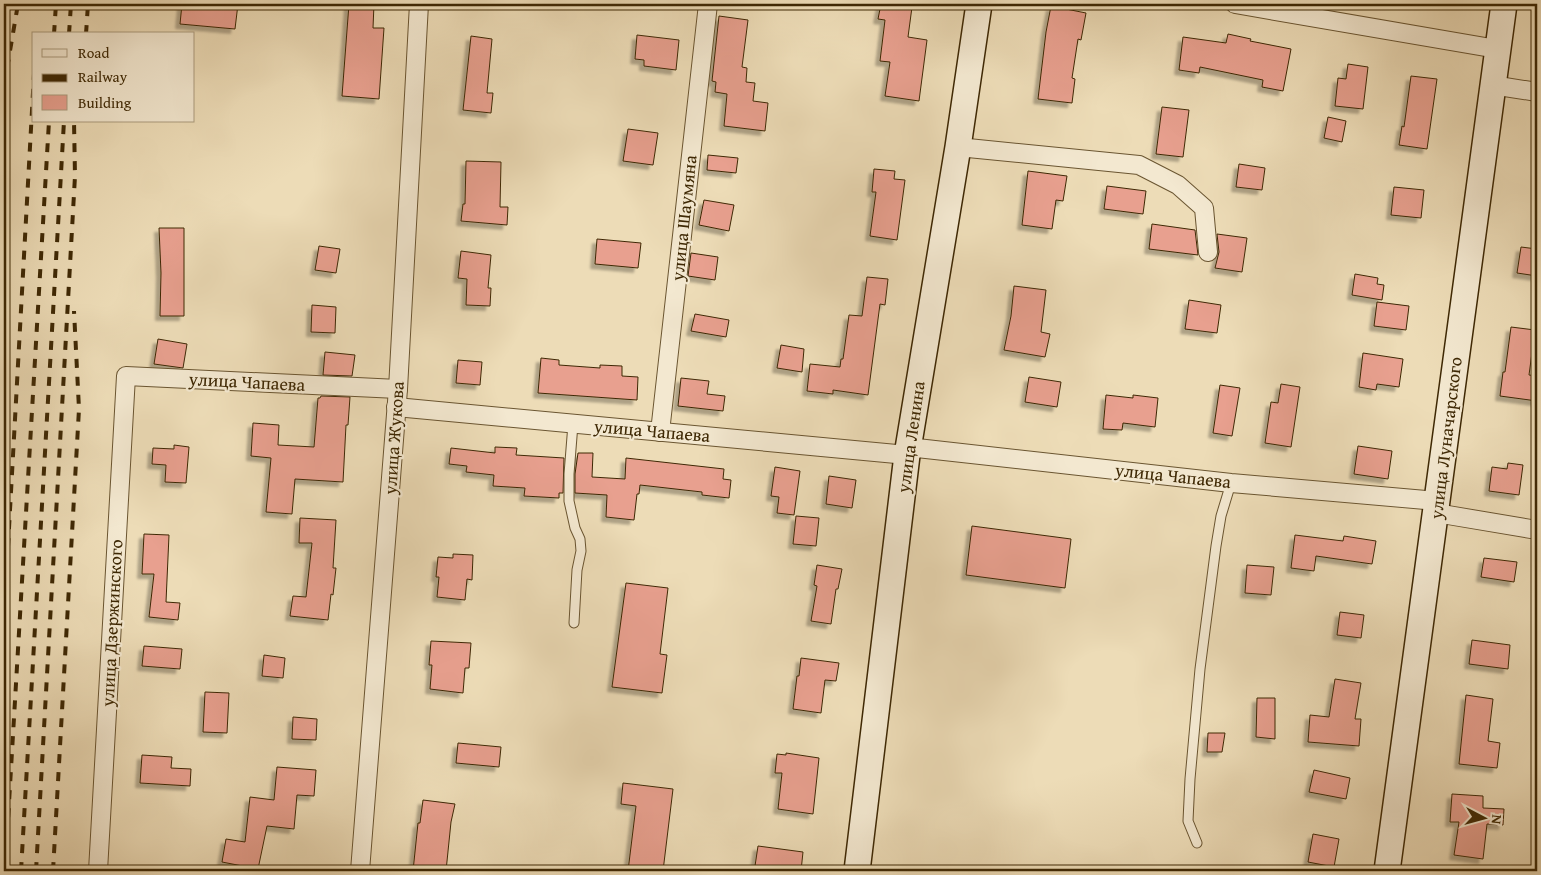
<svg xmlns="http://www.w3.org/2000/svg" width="1541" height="875" font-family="'Gentium Book Plus',serif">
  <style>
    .building { fill: #e8a08f; stroke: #3e2804; filter: url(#shadow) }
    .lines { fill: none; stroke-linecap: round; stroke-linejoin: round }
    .service-casing { stroke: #6a5531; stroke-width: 11 }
    .minor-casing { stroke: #6a5531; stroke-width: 20 }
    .secondary-casing { stroke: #3e2804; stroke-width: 28 }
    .service { stroke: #f3e8d0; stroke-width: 9 }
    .minor { stroke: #f3e8d0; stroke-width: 18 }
    .secondary { stroke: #f3e8d0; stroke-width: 25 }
    .rail { stroke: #3e2804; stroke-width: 4; stroke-dasharray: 9 9; stroke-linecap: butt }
    .labels { text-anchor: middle; stroke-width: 4.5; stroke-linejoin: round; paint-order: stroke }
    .street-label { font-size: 18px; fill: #3e2804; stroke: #f3e8d0 }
  </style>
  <defs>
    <filter id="shadow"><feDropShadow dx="-4.5" dy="4.5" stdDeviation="1" flood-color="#0004"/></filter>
  </defs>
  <rect width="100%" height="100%" fill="#eddcb7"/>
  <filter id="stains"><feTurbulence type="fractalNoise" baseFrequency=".004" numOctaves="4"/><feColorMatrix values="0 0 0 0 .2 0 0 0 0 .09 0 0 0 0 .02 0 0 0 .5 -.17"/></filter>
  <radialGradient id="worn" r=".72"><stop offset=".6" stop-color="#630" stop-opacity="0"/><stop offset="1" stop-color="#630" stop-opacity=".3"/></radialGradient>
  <g class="building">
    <polygon points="182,4 238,4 235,29 180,24"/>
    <polygon points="349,4 374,4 373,28 384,28 379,99 342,96"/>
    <polygon points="881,4 912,7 908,37 927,40 919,101 885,96 890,62 880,61 885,20 878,19"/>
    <polygon points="1051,6 1086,13 1081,40 1078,39 1072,78 1075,79 1072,103 1038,99 1046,32"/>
    <polygon points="719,16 748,20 742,67 747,68 746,82 755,83 753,101 768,103 765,131 724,126 727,94 715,92 716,82 712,81"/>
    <polygon points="1228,34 1251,39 1250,41 1291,49 1283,91 1262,87 1263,80 1200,67 1199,73 1179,70 1183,37 1226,43"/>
    <polygon points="637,35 679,40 676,70 644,66 644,60 635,59"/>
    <polygon points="471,36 492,39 487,93 493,93 491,113 463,110"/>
    <polygon points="1348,64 1368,67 1363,109 1335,106 1338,78 1346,79"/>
    <polygon points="1411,76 1437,79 1427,149 1399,145 1402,126 1404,127"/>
    <polygon points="1162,107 1189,110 1183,157 1156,154"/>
    <polygon points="1328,117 1346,121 1342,142 1324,138"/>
    <polygon points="628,129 658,133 653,165 623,161"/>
    <polygon points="708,155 738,158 736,173 707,170"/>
    <polygon points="466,161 501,162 500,207 508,207 507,225 461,221 463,204 465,204"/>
    <polygon points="1239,164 1265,168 1262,190 1236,187"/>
    <polygon points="874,169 895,171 894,179 905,180 897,240 870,236 876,192 872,192"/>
    <polygon points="1028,171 1067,176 1063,201 1056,200 1052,229 1022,225"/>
    <polygon points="1107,186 1146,191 1143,214 1104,209"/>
    <polygon points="1394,187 1424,190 1421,218 1391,215"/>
    <polygon points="704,200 734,205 729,231 699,225"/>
    <polygon points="1152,224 1195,230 1198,255 1149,249"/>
    <polygon points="159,228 184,228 184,316 160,316 161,273"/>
    <polygon points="1217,234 1247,238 1242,272 1215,268 1219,252"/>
    <polygon points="597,239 641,243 638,268 595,264"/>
    <polygon points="319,246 340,249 336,273 315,270"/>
    <polygon points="1521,247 1537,249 1537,276 1517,273"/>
    <polygon points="461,251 491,255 488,288 491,288 490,306 466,305 467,279 458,278"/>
    <polygon points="691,253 718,257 715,280 688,276"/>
    <polygon points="1355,274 1378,278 1377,284 1384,285 1382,300 1352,295"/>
    <polygon points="867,277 888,279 885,305 880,304 868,395 833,390 833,394 807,391 810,364 840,367 841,359 843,359 849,315 862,316"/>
    <polygon points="1014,286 1046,290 1041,332 1050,334 1045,357 1004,350 1011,316"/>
    <polygon points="1189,300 1221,305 1217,333 1185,329"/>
    <polygon points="1377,302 1409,306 1406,330 1374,326"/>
    <polygon points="312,305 336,307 335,333 311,332"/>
    <polygon points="695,314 729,320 726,337 691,331"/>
    <polygon points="1511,327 1535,330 1529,375 1537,376 1537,401 1500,396 1503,372 1505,372"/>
    <polygon points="158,339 187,344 183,368 154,364"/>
    <polygon points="781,345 804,349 802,372 777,368"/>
    <polygon points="325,352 355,355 352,376 323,375"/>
    <polygon points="1363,353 1403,359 1399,387 1377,384 1376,390 1359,387"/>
    <polygon points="541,358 559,360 559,365 600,368 600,365 622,366 622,376 638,377 637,400 538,393"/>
    <polygon points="458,360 482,362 480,385 456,383"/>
    <polygon points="1029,377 1061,382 1057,407 1025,402"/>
    <polygon points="681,378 709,381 707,394 725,396 723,411 678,406"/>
    <polygon points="1281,384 1300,387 1291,447 1265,443 1271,402 1278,403"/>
    <polygon points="1220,385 1240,388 1232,436 1213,433"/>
    <polygon points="1106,395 1133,398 1133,395 1158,398 1155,427 1123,423 1122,430 1103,429"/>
    <polygon points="321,396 350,397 348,425 346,425 343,482 295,479 292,514 266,512 271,458 251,456 253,423 279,425 278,445 314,447 318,398 320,398"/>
    <polygon points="174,445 189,447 186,483 165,482 166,465 152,464 153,448 174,449"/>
    <polygon points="1358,446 1392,451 1388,479 1354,474"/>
    <polygon points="495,447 517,448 516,455 564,458 563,493 559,493 559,498 524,496 525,488 493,486 494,475 466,472 467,466 449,464 451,448 495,453"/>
    <polygon points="578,453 593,453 592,477 625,479 626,458 724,469 723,479 731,480 729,498 702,495 702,492 640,485 639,494 637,494 634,520 606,517 607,495 575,493 575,474"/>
    <polygon points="1508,463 1523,465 1519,495 1489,491 1492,467 1507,469"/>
    <polygon points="775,467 800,471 794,515 777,513 779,497 771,496"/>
    <polygon points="829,476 856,480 852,508 826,504"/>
    <polygon points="796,516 819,518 816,546 793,544"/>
    <polygon points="300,518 336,520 333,568 336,568 333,595 331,594 328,620 290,616 293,596 306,597 312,543 299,543"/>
    <polygon points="972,526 1071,539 1065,588 966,575"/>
    <polygon points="144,534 169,535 166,602 180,603 178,620 149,617 154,574 142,574"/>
    <polygon points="1295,535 1343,541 1344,536 1376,541 1372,564 1316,556 1314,571 1291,568"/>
    <polygon points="453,554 473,555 472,580 467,579 465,600 437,597 439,577 436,577 438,557 453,558"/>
    <polygon points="1484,558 1517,562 1514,582 1481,577"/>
    <polygon points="817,565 842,569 838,589 836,589 831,624 811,621 817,586 814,585"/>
    <polygon points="1247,565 1274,567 1271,595 1245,593"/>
    <polygon points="626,583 668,588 660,654 667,655 662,693 612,687"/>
    <polygon points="1340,612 1364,615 1361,638 1337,635"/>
    <polygon points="1472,640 1510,645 1508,669 1469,664"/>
    <polygon points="431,641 471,643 469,668 465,668 463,693 430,689 432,665 429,665"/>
    <polygon points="144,646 182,649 180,669 142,666"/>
    <polygon points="264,655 285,658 283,678 262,676"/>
    <polygon points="801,658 839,663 836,681 825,680 821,713 793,709 797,676 799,676"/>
    <polygon points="1335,679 1361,683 1355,719 1361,719 1359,746 1308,742 1310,715 1329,717"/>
    <polygon points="205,692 229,693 227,733 203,732"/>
    <polygon points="1466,695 1493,699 1488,741 1500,743 1497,768 1459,764"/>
    <polygon points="1257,698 1275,698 1275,739 1256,737"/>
    <polygon points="293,717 317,719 316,740 292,739"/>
    <polygon points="1208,733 1225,733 1222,752 1207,752"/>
    <polygon points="458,743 501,747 499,767 456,763"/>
    <polygon points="786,753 819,758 813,814 778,809 782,773 775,773 777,754 786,755"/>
    <polygon points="142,755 172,757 171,768 191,769 190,786 140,783"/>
    <polygon points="277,767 316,770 314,796 297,795 294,829 267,826 258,869 222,862 226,839 245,842 250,797 274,800"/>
    <polygon points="1314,770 1350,778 1346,799 1309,792"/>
    <polygon points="623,783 673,789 663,871 628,871 636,806 621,804"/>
    <polygon points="1452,794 1483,796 1483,808 1504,809 1503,825 1487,824 1483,859 1454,855 1459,822 1450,822"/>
    <polygon points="423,800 455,804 451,822 446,871 413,871 418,823 420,823"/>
    <polygon points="1313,834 1339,839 1334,867 1308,862"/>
    <polygon points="758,846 803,852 801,871 769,871 770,868 755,866"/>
  </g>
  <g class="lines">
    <g class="service-casing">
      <g id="service">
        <polyline points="573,424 569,474 569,501 575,528 580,539 581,551 577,570 574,623"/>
        <polyline points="1197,843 1188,821 1190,779 1200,669 1216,546 1221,516 1231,483"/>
      </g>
    </g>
    <g class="minor-casing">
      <g id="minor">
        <polyline points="1235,4 1497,49"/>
        <polyline points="1492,85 1537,92"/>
        <polyline points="958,147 1139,165 1178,185 1204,208 1208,252"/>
        <polyline points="396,407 907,455"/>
        <polyline points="660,432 708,4"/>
        <polyline points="908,447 1231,483 1437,501"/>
        <polyline points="1436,513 1537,530"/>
        <polyline points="98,871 126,376 398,389"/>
        <polyline points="360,871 398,389 419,4"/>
      </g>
    </g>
    <g class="secondary-casing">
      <g id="secondary">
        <polyline points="857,871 907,455 958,147 979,4"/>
        <polyline points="1387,871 1504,4"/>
      </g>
    </g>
    <use href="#service" class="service"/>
    <use href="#minor" class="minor"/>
    <use href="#secondary" class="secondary"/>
    <g class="rail">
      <polyline points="4,13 6,4"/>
      <polyline points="54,34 56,4"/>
      <polyline points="69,34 71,4"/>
      <polyline points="86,34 88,4"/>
      <polyline points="4,86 18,4"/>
      <polyline points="4,300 8,219"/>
      <polyline points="4,619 34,74"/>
      <polyline points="5,871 49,121"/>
      <polyline points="21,871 64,121"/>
      <polyline points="36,871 75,176 74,121"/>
      <polyline points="53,871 79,409 74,311"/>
    </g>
  </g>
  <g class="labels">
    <g class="street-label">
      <text transform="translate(684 218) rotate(-84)" y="6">улица Шаумяна</text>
      <text transform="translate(247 382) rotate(3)" y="6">улица Чапаева</text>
      <text transform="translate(652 431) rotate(5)" y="6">улица Чапаева</text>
      <text transform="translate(911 437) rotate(-82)" y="6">улица Ленина</text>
      <text transform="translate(394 438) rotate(-86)" y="6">улица Жукова</text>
      <text transform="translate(1446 438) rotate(-83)" y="6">улица Луначарского</text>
      <text transform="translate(1173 476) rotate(6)" y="6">улица Чапаева</text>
      <text transform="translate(112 623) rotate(-87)" y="6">улица Дзержинского</text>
    </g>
  </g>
  <rect width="1541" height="875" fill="none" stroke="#eddcb7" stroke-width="20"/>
  <rect x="5" y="5" width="1531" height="865" fill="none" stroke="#3e2804" stroke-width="2.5"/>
  <rect x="10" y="10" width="1521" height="855" fill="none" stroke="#3e2804"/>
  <rect x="32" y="32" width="162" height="90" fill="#f3e8d0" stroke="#ab9b7e"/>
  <rect x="42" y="49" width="25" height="8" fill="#f3e8d0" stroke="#ab9b7e"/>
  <text x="78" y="58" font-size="15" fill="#3e2804">Road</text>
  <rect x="42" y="74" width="25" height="8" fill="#3e2804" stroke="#ab9b7e"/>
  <text x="78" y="82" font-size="15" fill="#3e2804">Railway</text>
  <rect x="42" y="95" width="25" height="15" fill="#e8a08f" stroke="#ab9b7e"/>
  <text x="78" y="108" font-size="15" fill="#3e2804">Building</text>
  <g transform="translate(1484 818) rotate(96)" stroke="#f3e8d0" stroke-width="4" paint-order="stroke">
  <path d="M0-4L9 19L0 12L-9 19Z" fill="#3e2804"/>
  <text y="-8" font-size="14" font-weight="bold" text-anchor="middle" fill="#3e2804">N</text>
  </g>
  <rect width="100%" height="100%" filter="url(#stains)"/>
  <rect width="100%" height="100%" fill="url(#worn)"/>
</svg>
